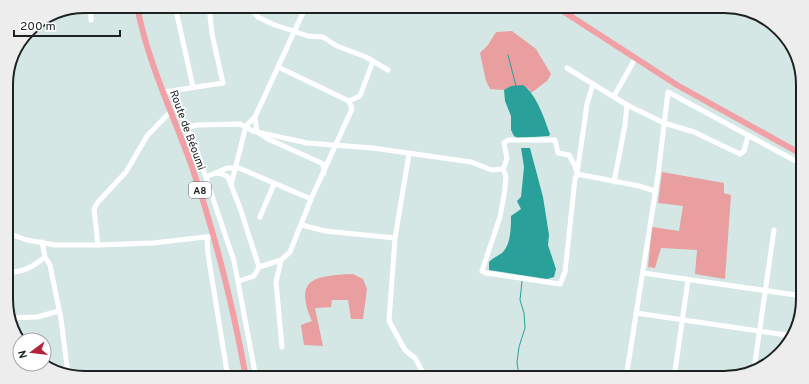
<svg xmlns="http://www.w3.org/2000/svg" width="809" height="384" font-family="Overpass,sans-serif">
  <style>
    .green { fill: #e99e9f }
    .water { fill: #29a099 }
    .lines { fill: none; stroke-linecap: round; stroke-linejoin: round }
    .stream { stroke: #29a099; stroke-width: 1 }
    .minor { stroke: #fff; stroke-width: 5 }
    .major { stroke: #f1a0a6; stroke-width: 6 }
    .labels { text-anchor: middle; stroke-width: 3.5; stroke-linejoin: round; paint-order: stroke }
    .shield { fill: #fff; stroke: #5f6464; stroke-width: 1 }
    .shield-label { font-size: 10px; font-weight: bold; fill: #1b2221 }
    .street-label { font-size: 11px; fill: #1b2221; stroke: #fff }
    .rim { fill: none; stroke: #1b2221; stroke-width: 2 }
  </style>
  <rect width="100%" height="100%" fill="#d4e7e5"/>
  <g class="green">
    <polygon points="512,31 536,49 551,74 547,81 531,93 529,89 511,86 504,90 490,89 486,81 480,53 488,45 496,32"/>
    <polygon points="662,172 724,183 724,193 731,195 725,279 695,274 697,250 661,248 655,268 648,267 652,227 679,231 683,206 658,203"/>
    <path d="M353 274 363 279 367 289 363 319H351L348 300H332L331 307 315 308 323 346 304 345 301 325 312 321C293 277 316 276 353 274Z"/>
  </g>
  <g class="water">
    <path d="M523 85C537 95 544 118 550 134L549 136 517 138 514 136 511 130V116L505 101 504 90 511 86Z"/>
    <path d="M521 148H530L543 197 549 235 548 245 556 269 554 277 547 279 489 270V262C493 258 498 256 502 253 511 245 511 227 511 216L521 209 517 201 521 197 524 167Z"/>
  </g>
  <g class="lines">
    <g class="stream">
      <polyline points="508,55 516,86"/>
      <polyline points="519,378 517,362 519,347 525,328 524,313 520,300 522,281"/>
    </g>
    <g class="minor">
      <polyline points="90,6 91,20"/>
      <polyline points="175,6 193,87"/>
      <polyline points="242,6 251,9 258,17 272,24 308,36 323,37 337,46 366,57 388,70"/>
      <polyline points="176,9 188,6"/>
      <polyline points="278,67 349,101"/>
      <polyline points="567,68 627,105 664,123 694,132 740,154 744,151 748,136"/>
      <polyline points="593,84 587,104 577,174 575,179 565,272 560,284 486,273 482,271 500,217 505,189 506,176 503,169 507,159 504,143 508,140 555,140 558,153 569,155 575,166 577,174 639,186 655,191"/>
      <polyline points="164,92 223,83 212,34 209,6"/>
      <polyline points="614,96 635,59"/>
      <polyline points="255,117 257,132 268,139 317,161 323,164 324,173"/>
      <polyline points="187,127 195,145 234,261 256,378"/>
      <polyline points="178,129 198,125 240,124 253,131 307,143 373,148 471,162 492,170 503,169"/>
      <polyline points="409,154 395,238 389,321 405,350 415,358 422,371 429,375 446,378"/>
      <polyline points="216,173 222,174 228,177 240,208 259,267"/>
      <polyline points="206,177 227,168 239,168 311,199"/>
      <polyline points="614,182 625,125 627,105"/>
      <polyline points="231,185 246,126 255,117 306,6"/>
      <polyline points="260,217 274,184"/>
      <polyline points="302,225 325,231 395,238"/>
      <polyline points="7,233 27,240 55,245 98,245 153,243 214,236"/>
      <polyline points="207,238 208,254 228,378"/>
      <polyline points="42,242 45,257 50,265 61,319 68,374"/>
      <polyline points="98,245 94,209 98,202 126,172 147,136 171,111"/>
      <polyline points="281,260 276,282 282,347"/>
      <path d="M10 272C24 272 34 266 45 257"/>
      <polyline points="643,273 803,296"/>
      <polyline points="239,281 254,276 259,267 281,260 290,252 311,199 352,109 349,101 360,96 373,61"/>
      <polyline points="636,313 793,336"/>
      <polyline points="10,318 37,317 59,311"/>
      <polyline points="754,369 774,230"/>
      <polyline points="626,378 658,175 668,92 803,165"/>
      <polyline points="674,378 688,280"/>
    </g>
    <g class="major">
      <path d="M137 6C147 60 172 112 191 164 215 234 233 305 246 378"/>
      <polyline points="555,6 677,85 803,155"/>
    </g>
  </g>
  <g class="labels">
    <rect class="shield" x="189" y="182" width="22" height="16" rx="3"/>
    <g class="shield-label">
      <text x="200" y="194">A8</text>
    </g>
    <g class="street-label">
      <text transform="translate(188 130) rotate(70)" y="4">Route de Béoumi</text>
    </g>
  </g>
  <path d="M0 0H809V384H0ZM85 13H724A72 72 0 0 1 796 85V299A72 72 0 0 1 724 371H85A72 72 0 0 1 13 299V85A72 72 0 0 1 85 13Z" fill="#ededed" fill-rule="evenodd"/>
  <path class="rim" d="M85 13H724A72 72 0 0 1 796 85V299A72 72 0 0 1 724 371H85A72 72 0 0 1 13 299V85A72 72 0 0 1 85 13Z"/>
  <g transform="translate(32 352) rotate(255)"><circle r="19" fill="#ffffff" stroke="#a4a7a6"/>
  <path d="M0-3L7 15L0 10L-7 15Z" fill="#b6243c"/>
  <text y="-6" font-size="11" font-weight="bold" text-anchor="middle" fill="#1b2221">N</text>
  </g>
  <path d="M14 30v6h106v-6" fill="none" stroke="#1b2221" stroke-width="2"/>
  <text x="20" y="30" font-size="12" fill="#1b2221" stroke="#ffffff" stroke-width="3" paint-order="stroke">200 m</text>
</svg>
